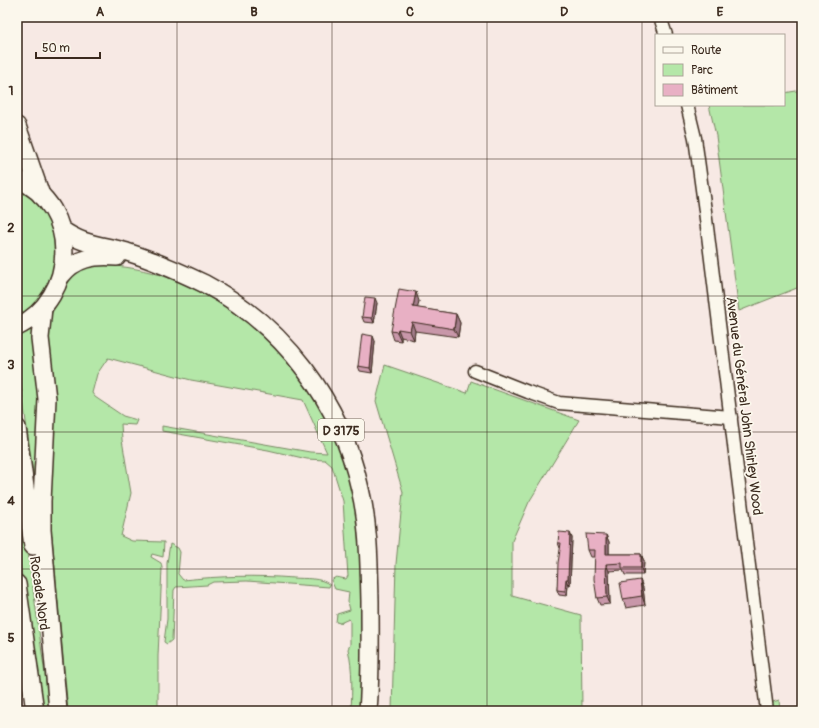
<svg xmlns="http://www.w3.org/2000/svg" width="819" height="728" font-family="Pangolin,sans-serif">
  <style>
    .green { fill: #b4e7a8; stroke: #788863 }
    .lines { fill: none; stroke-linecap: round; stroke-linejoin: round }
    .minor-casing { stroke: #3b2a1e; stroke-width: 15 }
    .highway-casing { stroke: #3b2a1e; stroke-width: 20 }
    .minor { stroke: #fbf7ec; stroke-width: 12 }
    .highway { stroke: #fbf7ec; stroke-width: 17 }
    .wall { fill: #c897a9; stroke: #3b2a1e }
    .shaded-wall { fill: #a27b89; stroke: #3b2a1e }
    .building { fill: #e8b0c4; stroke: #3b2a1e }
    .grid { fill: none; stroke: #3b2a1e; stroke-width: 1; stroke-opacity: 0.55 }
    .labels { text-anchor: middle; stroke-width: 3.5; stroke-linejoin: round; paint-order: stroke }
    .shield { fill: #fbf7ec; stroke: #75685c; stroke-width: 1 }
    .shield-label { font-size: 13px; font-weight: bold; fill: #3b2a1e }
    .street-label { font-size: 14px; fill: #3b2a1e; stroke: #fbf7ec }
    .neatline { fill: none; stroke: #3b2a1e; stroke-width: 1.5 }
    .grid-label { font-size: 13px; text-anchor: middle; font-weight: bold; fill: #3b2a1e }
  </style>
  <rect width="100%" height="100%" fill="#f7e9e4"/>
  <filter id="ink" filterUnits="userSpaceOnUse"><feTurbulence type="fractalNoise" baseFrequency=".025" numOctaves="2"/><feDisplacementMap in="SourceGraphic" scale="8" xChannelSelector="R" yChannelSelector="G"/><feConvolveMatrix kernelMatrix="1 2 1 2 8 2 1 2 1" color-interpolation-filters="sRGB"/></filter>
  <g filter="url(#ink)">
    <g class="green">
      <polygon points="802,90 802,286 739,311 716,136 709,105 784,105 784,93"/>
      <polygon points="17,139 25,173 17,170"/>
      <polygon points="17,186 42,206 53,228 56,263 40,302 17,318"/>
      <path d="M100 265C151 267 184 281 227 308 301 356 344 435 358 520 363 549 360 579 361 608 361 642 363 677 363 711H351C352 691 353 670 348 649L350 645V620L349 619 340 623 336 622 337 614 350 610 348 602 349 592 335 589 331 580 336 577 346 579 348 576 343 501 332 466 325 460 307 459 268 450 162 431V426L310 452 327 453 303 400 191 380 108 358 97 374 92 393 95 397 123 416 137 420 135 425 121 424 122 440 131 493 121 536 132 541 164 542 163 557 152 554 151 557 161 563 162 568 158 656V711H68L52 536 48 535V320L76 269Z"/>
      <polygon points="34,327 41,375 35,488 17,356 17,336"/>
      <polygon points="385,365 467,393 471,381 579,420 529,502 512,541 512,596 581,615 582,711 392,711 396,564 403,492 376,401"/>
      <polygon points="17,472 50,711 41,711 17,540"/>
      <path d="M170 544 178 548 180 552 178 574 183 580C220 576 256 575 294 578 304 579 321 577 330 585L329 587 247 581 213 582 207 585 176 587 174 590 172 640 167 644 164 642 167 619V563Z"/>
      <polygon points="779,700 780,711 774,711 770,703"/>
    </g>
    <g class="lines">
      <g class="minor-casing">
        <g id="minor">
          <polyline points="660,17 666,35"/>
          <polyline points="687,105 695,138 705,211 767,711"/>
          <polyline points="475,371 528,392 559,403 731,417"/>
        </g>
      </g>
      <g class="highway-casing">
        <g id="highway">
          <polyline points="17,126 41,195"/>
          <path d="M17 179C81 206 78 298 17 327"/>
          <path d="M61 229C82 245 102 245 127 252 153 260 180 272 205 284 284 326 341 402 360 489 369 525 369 564 370 601 370 638 371 674 368 711"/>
          <path d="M61 276C75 258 94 255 117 257"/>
          <polyline points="43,308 40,338 47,399 42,501 42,530 58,711"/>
          <polyline points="17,428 33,546"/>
          <polyline points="17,584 35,711"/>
        </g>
      </g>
      <use href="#minor" class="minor"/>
      <use href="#highway" class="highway"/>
    </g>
    <g class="wall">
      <polygon points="419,301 417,308 456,314 460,323 458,337 415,331 414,340 401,337 401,341 394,340 391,331"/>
      <polygon points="377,303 374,323 364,322 362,317"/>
      <polygon points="375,341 372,373 360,371 358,366"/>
      <polygon points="570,533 572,538 570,585 568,585 567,596 559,595 557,590 561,548 560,548 558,543"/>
      <polygon points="606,535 609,542 609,554 641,554 644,561 643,575 625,575 623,570 609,571 610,604 600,605 597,598 595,557 591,557 588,550"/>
      <polygon points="640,580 643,588 645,605 626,608 623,599"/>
    </g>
    <g class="shaded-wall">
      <polygon points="416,292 419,301 416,316 413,307"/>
      <polygon points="375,298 377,303 374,323 372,318"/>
      <polygon points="456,314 460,323 458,337 454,329"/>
      <polygon points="412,322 415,331 414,340 410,331"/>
      <polygon points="398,329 401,337 401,341 397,332"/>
      <polygon points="373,336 375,341 372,373 370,368"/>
      <polygon points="570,533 572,538 570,585 568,579"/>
      <polygon points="606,535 609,542 609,562 606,554"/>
      <polygon points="641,554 644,561 643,575 641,568"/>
      <polygon points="606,564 609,571 610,604 607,597"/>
      <polygon points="566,579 568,585 567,596 565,591"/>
      <polygon points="640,580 643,588 645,605 642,596"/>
    </g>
    <g class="building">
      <polygon points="399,289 416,292 413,307 456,314 454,329 412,322 410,331 398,329 397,332 391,331"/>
      <polygon points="365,297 375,298 372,318 362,317"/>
      <polygon points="362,334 373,336 370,368 358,366"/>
      <polygon points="559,532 570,533 568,579 566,579 565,591 557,590 558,563 561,543 558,543"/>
      <polygon points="586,534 606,535 606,554 641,554 641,568 622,568 622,563 606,564 607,597 597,598 594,579 595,550 588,550"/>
      <polygon points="640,580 642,596 623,599 620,583"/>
    </g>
  </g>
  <path class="grid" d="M177 17V711M332 17V711M487 17V711M642 17V711M17 159H802M17 296H802M17 432H802M17 569H802"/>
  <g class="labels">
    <rect class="shield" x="318" y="419" width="46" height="22" rx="3"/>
    <g class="shield-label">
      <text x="341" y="435">D 3175</text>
    </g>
    <g class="street-label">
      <text transform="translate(745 406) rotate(83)" y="5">Avenue du Général John Shirley Wood</text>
      <text transform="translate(40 593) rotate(82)" y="5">Rocade Nord</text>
    </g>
  </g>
  <rect width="819" height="728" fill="none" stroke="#fbf7ec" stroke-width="44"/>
  <rect x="655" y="34" width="130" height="72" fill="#fbf7ec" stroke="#aea59a"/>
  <rect x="663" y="47" width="20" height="6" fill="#fbf7ec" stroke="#aea59a"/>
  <text x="691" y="54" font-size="12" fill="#3b2a1e">Route</text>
  <rect x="663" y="64" width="20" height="12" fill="#b4e7a8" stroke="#aea59a"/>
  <text x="691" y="74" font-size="12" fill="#3b2a1e">Parc</text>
  <rect x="663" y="84" width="20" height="12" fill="#e8b0c4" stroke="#aea59a"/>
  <text x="691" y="94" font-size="12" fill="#3b2a1e">Bâtiment</text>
  <path d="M36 52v6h64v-6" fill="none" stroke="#3b2a1e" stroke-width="2"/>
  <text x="42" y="52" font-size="12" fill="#3b2a1e" stroke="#fbf7ec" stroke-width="3" paint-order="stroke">50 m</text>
  <rect x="22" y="22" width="775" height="684" class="neatline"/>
  <g class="grid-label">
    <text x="100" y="16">A</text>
    <text x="254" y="16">B</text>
    <text x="410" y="16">C</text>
    <text x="564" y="16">D</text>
    <text x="720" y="16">E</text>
    <text x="11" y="95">1</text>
    <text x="11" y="232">2</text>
    <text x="11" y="369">3</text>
    <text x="11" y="505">4</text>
    <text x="11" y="642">5</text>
  </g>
</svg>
